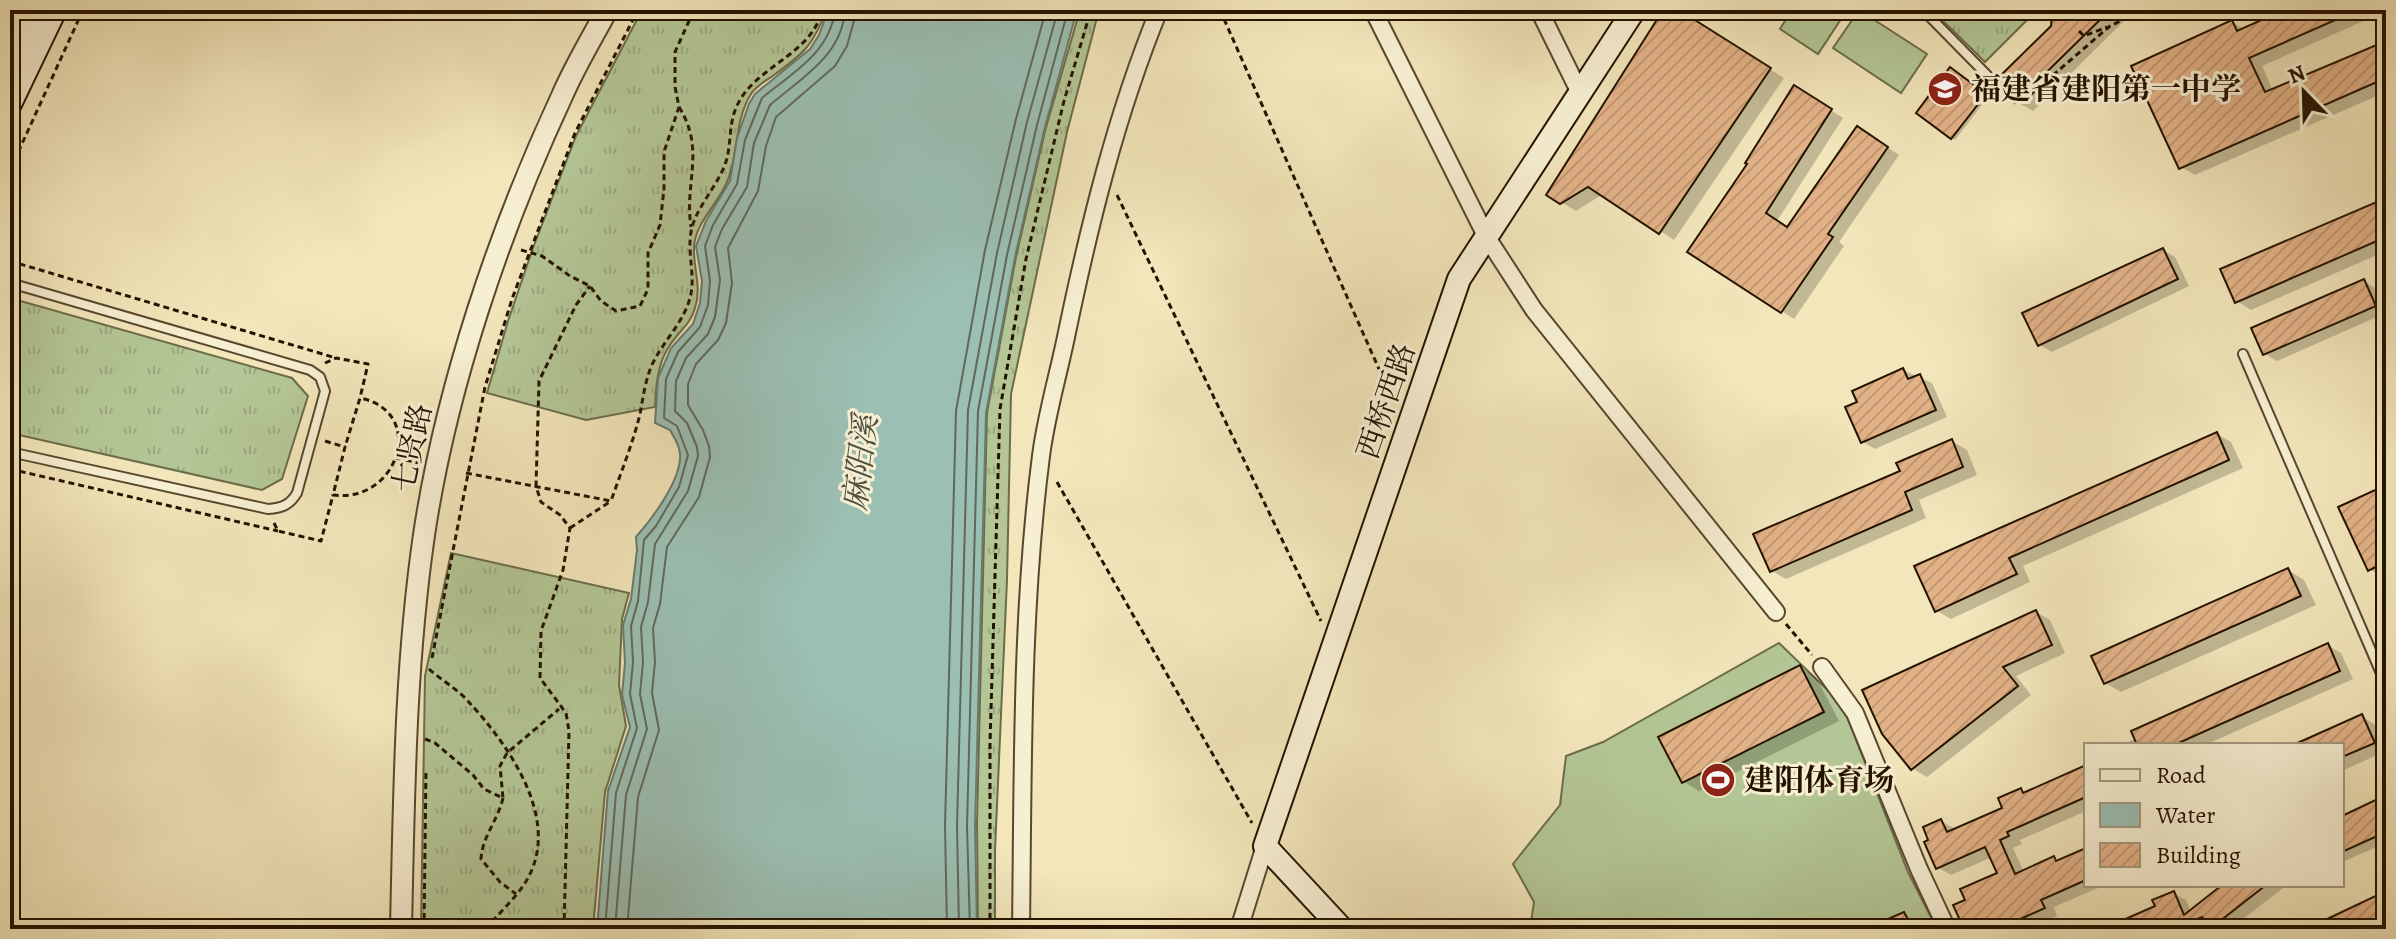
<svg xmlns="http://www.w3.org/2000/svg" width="2396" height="939" font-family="Alegreya,'Noto Serif SC',serif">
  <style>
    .grass { fill: url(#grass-tufts); stroke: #6c6c4a; stroke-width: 2 }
    .pitch { fill: #b4c695; stroke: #6c6c4a; stroke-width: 2 }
    .water { fill: #9bbfb3; stroke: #6b7a6b; stroke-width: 2 }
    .shadow { fill: #0003 }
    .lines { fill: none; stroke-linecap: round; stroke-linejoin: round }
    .shore { stroke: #60685a; stroke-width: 2 }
    .building { fill: url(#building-hatch); stroke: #241200; stroke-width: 2 }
    .service-casing { stroke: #58472e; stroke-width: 12 }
    .minor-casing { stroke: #58472e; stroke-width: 20 }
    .tertiary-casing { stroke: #58472e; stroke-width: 24 }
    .secondary-casing { stroke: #241200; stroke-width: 26 }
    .path { stroke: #241200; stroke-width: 3; stroke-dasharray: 6 4; stroke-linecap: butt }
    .service { stroke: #f7efd2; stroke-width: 8 }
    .minor { stroke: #f7efd2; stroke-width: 16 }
    .tertiary { stroke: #f7efd2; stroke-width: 20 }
    .secondary { stroke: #f7efd2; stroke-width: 22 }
    .labels { text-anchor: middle; stroke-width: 6; stroke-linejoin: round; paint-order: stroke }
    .poi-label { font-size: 30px; font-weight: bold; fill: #241200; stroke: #f7efd2; text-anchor: start }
    .street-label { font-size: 30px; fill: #241200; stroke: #f7efd2 }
    .water-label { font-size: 32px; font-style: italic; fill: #4e4f3f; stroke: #f7efd2 }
  </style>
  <defs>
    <pattern id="grass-tufts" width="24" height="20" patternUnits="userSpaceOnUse" patternTransform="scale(2)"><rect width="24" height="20" fill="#b4c695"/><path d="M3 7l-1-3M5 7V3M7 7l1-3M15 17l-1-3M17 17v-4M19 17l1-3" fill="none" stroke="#9ba97f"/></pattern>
    <pattern id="building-hatch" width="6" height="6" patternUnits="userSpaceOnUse" patternTransform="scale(2)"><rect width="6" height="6" fill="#e2b287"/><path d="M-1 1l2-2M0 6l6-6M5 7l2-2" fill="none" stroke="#c29873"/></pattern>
  </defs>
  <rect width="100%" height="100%" fill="#f2e6ba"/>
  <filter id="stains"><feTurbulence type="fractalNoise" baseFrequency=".0025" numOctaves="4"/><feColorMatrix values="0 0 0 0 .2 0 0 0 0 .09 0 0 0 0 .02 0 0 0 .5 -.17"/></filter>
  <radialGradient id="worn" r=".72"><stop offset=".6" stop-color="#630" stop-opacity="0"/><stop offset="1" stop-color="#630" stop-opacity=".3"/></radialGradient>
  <g class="grass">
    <path d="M642 10H826C814 45 803 54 774 75 767 80 756 86 751 94 734 121 739 154 727 182 718 204 695 223 694 247 693 268 702 287 695 308 691 324 676 334 668 348 657 366 656 386 655 407L586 420 487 393 508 321 533 248 576 136Z"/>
    <polygon points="1080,10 1099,10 1067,132 1011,394 1007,580 995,850 995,929 978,929 977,822 987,413 1016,257 1045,131"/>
    <polygon points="1932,10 2031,10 2031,16 1985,62"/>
    <polygon points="10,298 292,378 308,396 282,479 262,490 10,433"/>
    <polygon points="451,553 629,593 622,619 619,685 626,726 605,792 593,929 421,929 425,676"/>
  </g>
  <g class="pitch">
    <polygon points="1792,10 1847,10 1818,54 1780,29"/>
    <polygon points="1859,10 1927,54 1901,93 1833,48"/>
    <polygon points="1779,643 1842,704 1908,872 1937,929 1530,929 1534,902 1513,864 1560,805 1566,756 1603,742"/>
  </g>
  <path class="water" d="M828 10H1077L1045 127 1015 257 986 413 975 826 977 929H597L608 791 630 727 622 695 625 663 623 625 631 599 637 550 636 537C652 519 682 479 680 454 680 446 674 437 670 430L655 423 658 378 671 348 693 324 700 303 702 281 696 246 706 221 730 181 737 138 749 104 755 94 810 49 819 35Z"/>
  <g class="shadow">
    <polygon points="1666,10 1676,10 1784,78 1674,240 1603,194 1576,211 1549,195"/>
    <polygon points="2054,10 2135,10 2033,111 2017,102 1997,82 2053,26"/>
    <polygon points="2275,10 2386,11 2262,66 2273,91 2386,43 2386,92 2195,175 2181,167 2232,22 2245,30 2278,15"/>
    <polygon points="1951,70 1988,97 1955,140 1952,138"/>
    <polygon points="1795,88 1843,118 1777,221 1788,229 1869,135 1899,155 1839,242 1844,246 1794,319 1690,252 1750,163"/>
    <polygon points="2386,199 2386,251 2251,310 2237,301"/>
    <polygon points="2163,250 2175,257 2189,286 2052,352 2040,345"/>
    <polygon points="2363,281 2375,288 2386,313 2277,361 2265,354"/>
    <polygon points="1903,370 1932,383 1947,417 1875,449 1863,442 1859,403"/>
    <polygon points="2217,434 2231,442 2243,468 2023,566 2030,582 1951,619 1937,611 1916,567"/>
    <polygon points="1952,441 1967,450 1977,475 1919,500 1926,518 1786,579 1771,570 1902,472"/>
    <polygon points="2386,487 2386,578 2385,578 2369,569"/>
    <polygon points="2288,570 2304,580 2316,605 2121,692 2105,683"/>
    <polygon points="2036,612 2050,620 2065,653 2016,676 2031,695 1927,777 1913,769"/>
    <polygon points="2327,645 2341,653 2353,679 2205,745 2122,745"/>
    <polygon points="1800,667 1816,677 1839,721 1699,791 1683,781"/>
    <polygon points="2362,717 2376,725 2386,751 2342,771 2342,745 2298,745"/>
    <polygon points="2086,768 2086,811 2020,840 2022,844 2013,848 2024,872 2054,859 2059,862 2086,850 2086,885 2105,885 2054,907 2057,916 2029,929 1966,929 1968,901 2000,874 1992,857 1951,875 1937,867 1941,821 1955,829 2005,809 2021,790 2027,793"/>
    <polygon points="2386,797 2386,843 2342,862 2342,818"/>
    <polygon points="2225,885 2287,885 2230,929 2217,929 2211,925 2201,929 2108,929 2158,907 2173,893 2186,900 2191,912"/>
    <polygon points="1904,915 1921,924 1923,929 1886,929"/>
  </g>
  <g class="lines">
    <g class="shore">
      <path d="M605 929 616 793 637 728 630 694 633 662 631 626 638 601 644 540 656 526 679 487 688 455 677 426 664 418 666 379 678 352 700 327 708 305 710 281 705 246 713 225 737 184 745 140 762 98C792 73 830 53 835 10"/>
      <path d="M615 929 626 795 647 729 640 694 643 662 641 627 648 602 655 544 688 491 698 456 697 447 687 423 675 411 676 381 686 358 708 334 715 317 720 280 715 247 722 229 747 187 754 143 770 105C801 78 842 56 845 10"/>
      <polyline points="627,929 638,797 659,730 652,693 655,662 653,628 660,604 667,547 699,497 710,457 709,446 703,430 688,405 688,384 696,364 718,340 726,323 732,283 728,248 758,191 766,146 776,117 835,66 847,46 857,10"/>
      <polyline points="947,929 945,826 956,411 985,250 1016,119 1046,10"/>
      <polyline points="959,929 957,826 968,410 997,253 1027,122 1058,10"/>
      <polyline points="970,929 967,826 978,411 1007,255 1037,125 1068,10"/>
    </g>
  </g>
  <g class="building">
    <polygon points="1663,10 1679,10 1771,68 1659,234 1588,187 1560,204 1546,195"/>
    <polygon points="2052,10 2110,10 2015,103 1994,82 2051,26"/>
    <polygon points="2273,10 2358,10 2249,58 2265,92 2386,41 2386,78 2179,169 2131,66 2232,20 2237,31 2275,14"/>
    <polygon points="1950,67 1986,94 1951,139 1916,113"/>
    <polygon points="1794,85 1832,109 1766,213 1787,227 1857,126 1888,147 1828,234 1833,237 1781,313 1687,252 1747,164 1745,163"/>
    <polygon points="2386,198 2386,237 2235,303 2220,269"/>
    <polygon points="2163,248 2178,279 2038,346 2022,313"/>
    <polygon points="2364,279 2376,306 2263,355 2251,328"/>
    <polygon points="1903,368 1908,379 1920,374 1936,410 1861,443 1845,407 1857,402 1852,391"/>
    <polygon points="2217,432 2229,460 2009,558 2017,574 1935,612 1914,566"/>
    <polygon points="1952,439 1963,467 1905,492 1912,510 1770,572 1753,534 1900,471 1896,463"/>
    <polygon points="2386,485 2386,562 2368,571 2338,507"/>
    <polygon points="2288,568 2301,596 2104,684 2091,656"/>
    <polygon points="2036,610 2052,645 2003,667 2018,686 1911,770 1882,734 1862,690"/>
    <polygon points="2328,643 2340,671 2174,745 2137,745 2131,731"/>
    <polygon points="1800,665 1824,712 1682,783 1658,737"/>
    <polygon points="2362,714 2375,743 2342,757 2342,745 2293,745"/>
    <polygon points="2086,765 2086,797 2007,832 2009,836 2000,840 2015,874 2054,856 2056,861 2086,848 2086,880 2041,900 2045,908 1998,929 1964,929 1953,905 1965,900 1960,889 1997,873 1985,847 1936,869 1924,842 1928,840 1923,827 1941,819 1947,832 2002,808 1998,798 2021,788 2023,793"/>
    <polygon points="2386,795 2386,832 2342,852 2342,816"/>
    <polygon points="2222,885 2266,885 2211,928 2202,917 2175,929 2103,929 2155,906 2152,900 2174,891 2184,915"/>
    <polygon points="2386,891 2386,929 2306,929"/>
    <polygon points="1904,912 1913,929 1865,929"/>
  </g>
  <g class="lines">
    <g class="service-casing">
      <g id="service">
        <polyline points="1923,10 1987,75"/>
        <path d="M10 283 310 370 320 377 325 391 297 493C290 505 282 508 268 509L10 452"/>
        <polyline points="2243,354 2386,685"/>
      </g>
    </g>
    <g class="minor-casing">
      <g id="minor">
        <polyline points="1373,10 1486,236 1534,310 1776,612"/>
        <polyline points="1539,10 1580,93"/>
        <polyline points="1822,667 1855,713 1919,869 1947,929"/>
        <path d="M1021 929C1023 773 1021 610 1041 456 1046 416 1058 376 1066 337 1089 226 1116 115 1159 10"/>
        <polyline points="1239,929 1265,846"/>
      </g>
    </g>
    <g class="tertiary-casing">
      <path id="tertiary" d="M401 929C404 797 405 666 424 535 446 388 499 231 562 96 575 66 592 38 607 10"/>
    </g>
    <g class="secondary-casing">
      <g id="secondary">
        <polyline points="10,55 32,10"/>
        <polyline points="10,104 55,10"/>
        <polyline points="1342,929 1265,846 1459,279 1634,10"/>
      </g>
    </g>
    <g class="path">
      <polyline points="1220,10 1394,403"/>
      <polyline points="2079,31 2084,36 2107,27"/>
      <polyline points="2015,82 2030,95 2110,26 2143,10"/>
      <path d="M679 107C706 150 684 182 691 227"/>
      <polyline points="10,170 83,10"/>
      <polyline points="1117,195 1321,621"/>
      <polyline points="521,250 542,256 570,276 590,286 601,301 616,311 640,306 648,289 648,253 660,225 664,189 664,152 679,107 675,87 675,52 694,10"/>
      <polyline points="10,261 336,358"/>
      <polyline points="325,363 336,358 368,364 360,398"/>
      <path d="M325 441 345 447 333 495C398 504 428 412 360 398L345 447"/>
      <polyline points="396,458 419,463"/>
      <polyline points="10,469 278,531"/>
      <path d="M466 473 611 501C621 472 633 443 640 414 643 398 645 382 651 367 662 342 683 324 690 298 696 276 687 254 691 232 695 209 715 189 724 167 732 149 728 126 736 108 753 66 812 56 822 10"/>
      <polyline points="1057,482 1252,823"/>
      <polyline points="274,523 278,531 321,541 333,495"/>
      <polyline points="570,528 611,501"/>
      <polyline points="1786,624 1812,655"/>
      <polyline points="432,658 485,387 512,299 575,133 638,10"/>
      <path d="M429 669C441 680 456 688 467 700 507 743 560 816 529 876 519 896 500 911 486 929"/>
      <polyline points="425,739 435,743 473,775 484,789 503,798 500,766 507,753 559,709"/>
      <path d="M503 798C498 820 482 837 481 859L500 882 516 894"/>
      <polyline points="424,929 426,769"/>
      <polyline points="564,929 569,731 566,713 540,678 541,631 563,570 570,528 560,515 541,502 536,486 539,381 576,305 590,286"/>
      <polyline points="990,929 990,743 1000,409 1026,259 1064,101 1091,10"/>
    </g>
    <use href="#service" class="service"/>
    <use href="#minor" class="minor"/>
    <use href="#tertiary" class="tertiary"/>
    <use href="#secondary" class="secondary"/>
  </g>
  <defs>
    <g id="school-disc" transform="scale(1.8)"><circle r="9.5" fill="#8f2418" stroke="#f7efd2"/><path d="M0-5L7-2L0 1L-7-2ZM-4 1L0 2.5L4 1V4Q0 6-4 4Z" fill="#fff"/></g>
    <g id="stadium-disc" transform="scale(1.8)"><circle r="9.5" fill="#8f2418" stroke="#f7efd2"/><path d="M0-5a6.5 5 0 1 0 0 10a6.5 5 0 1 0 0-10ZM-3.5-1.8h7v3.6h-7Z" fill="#fff"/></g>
  </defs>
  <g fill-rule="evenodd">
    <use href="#school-disc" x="1945" y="89"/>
    <use href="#stadium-disc" x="1718" y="780"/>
  </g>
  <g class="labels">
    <g class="poi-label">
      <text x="1971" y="99">福建省建阳第一中学</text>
      <text x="1744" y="790">建阳体育场</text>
    </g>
    <g class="street-label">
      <text transform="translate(1386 401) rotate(-71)" y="10">西桥西路</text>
      <text transform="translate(412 448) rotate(-78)" y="10">七贤路</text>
    </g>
    <g class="water-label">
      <text transform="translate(860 463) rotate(-83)" y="11">麻阳溪</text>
    </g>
  </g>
  <rect width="2396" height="939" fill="none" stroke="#f2e6ba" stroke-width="40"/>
  <rect x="12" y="12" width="2372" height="915" fill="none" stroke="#241200" stroke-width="4"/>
  <rect x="20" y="20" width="2356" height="899" fill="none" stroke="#241200" stroke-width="2"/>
  <rect x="2084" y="743" width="260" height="144" fill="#f7efd2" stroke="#a3977e" stroke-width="2"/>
  <rect x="2100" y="769" width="40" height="12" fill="#f7efd2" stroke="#a3977e" stroke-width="2"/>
  <text x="2156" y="783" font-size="24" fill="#241200">Road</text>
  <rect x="2100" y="803" width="40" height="24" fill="#9bbfb3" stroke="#a3977e" stroke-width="2"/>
  <text x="2156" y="823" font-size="24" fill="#241200">Water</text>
  <rect x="2100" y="843" width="40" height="24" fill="url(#building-hatch)" stroke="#a3977e" stroke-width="2"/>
  <text x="2156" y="863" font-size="24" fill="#241200">Building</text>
  <g transform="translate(2304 92) rotate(337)" stroke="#f7efd2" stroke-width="6" paint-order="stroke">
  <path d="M0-6L14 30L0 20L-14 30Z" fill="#241200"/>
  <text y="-12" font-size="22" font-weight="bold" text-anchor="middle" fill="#241200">N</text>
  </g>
  <rect width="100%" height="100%" filter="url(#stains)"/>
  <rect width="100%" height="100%" fill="url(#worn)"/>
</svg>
